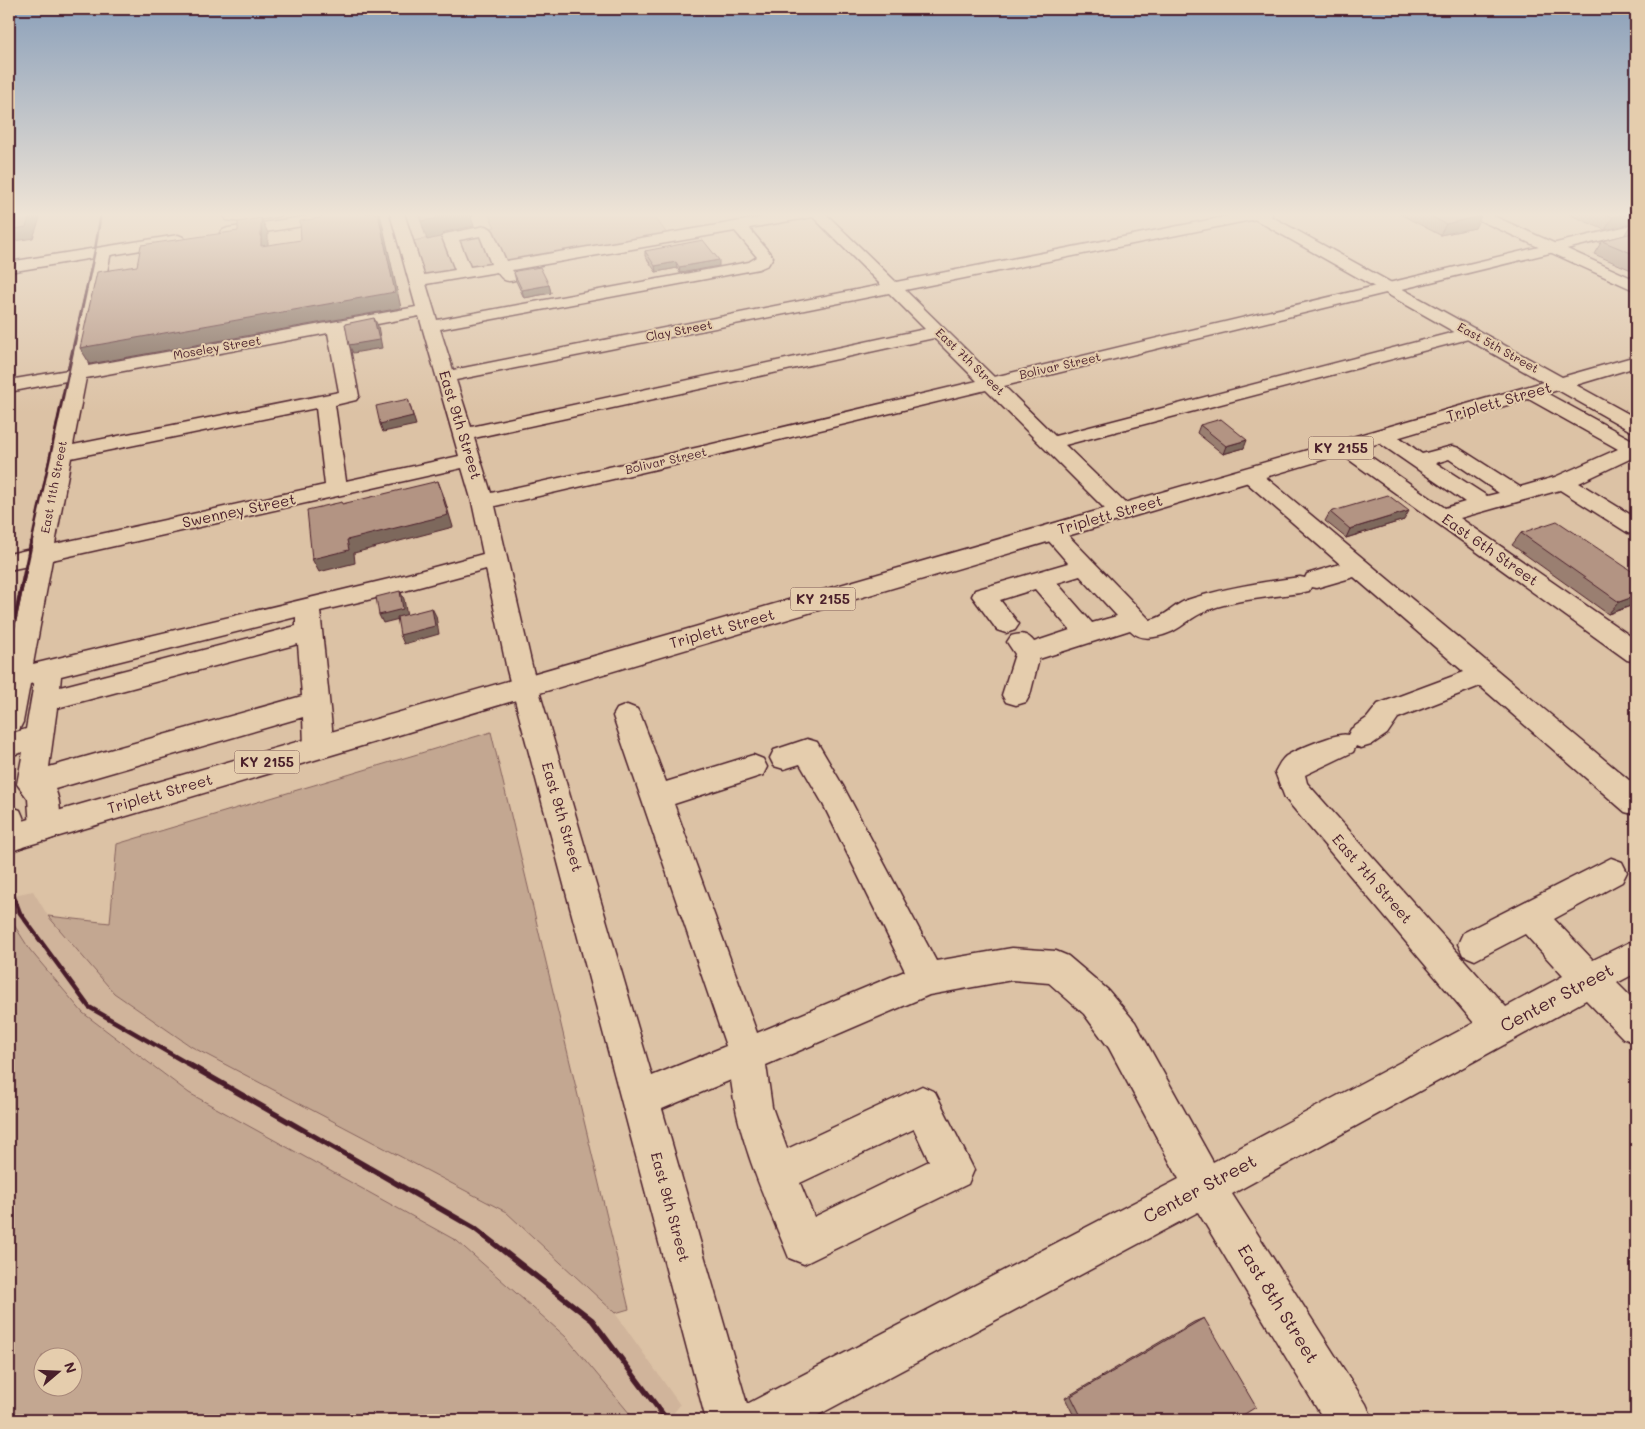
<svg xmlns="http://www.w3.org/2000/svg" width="1645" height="1429" font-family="Mali,sans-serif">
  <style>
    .built { fill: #d0b49b }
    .green { fill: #c3a791; stroke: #86635e; fill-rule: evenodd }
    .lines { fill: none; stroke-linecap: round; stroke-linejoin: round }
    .minor-casing { stroke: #4a1f2b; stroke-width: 3 }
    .major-casing { stroke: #4a1f2b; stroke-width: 3 }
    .minor { fill: #e5cdad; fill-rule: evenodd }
    .major { fill: #e5cdad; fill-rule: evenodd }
    .rail-far3 { stroke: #4a1f2b; stroke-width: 2.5 }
    .rail-far2 { stroke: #4a1f2b; stroke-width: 4 }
    .rail-far1 { stroke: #4a1f2b; stroke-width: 4.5 }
    .rail { stroke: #4a1f2b; stroke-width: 5.5 }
    .wall { fill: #9a7f71; stroke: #4a1f2b }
    .shaded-wall { fill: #7d685c; stroke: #4a1f2b }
    .building { fill: #b39483; stroke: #4a1f2b }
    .labels { text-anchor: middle; stroke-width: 4; stroke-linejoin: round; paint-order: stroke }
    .far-street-label { font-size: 12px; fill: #4a1f2b; stroke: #e5cdad }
    .shield { fill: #e5cdad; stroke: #785352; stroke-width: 1 }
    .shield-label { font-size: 14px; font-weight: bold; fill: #4a1f2b }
    .street-label { font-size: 15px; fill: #4a1f2b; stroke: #e5cdad }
    .near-street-label { font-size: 18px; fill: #4a1f2b; stroke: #e5cdad }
  </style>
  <rect width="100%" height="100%" fill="#dcc2a5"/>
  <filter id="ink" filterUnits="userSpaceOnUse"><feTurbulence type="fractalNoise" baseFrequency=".02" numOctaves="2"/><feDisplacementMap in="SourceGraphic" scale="10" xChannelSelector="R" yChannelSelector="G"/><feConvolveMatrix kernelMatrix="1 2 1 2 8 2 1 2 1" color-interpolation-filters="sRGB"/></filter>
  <g filter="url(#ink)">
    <polygon class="built" points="33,891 48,916 114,993 192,1047 506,1212 615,1313 680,1405 668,1420 635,1420 566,1337 189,1093 83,1013 30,950 9,917 9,896"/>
    <g class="green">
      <polygon points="488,213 652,213 670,238 418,281 406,242 495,227"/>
      <polygon points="491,732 629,1309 615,1313 506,1212 192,1047 114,993 48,916 110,923 117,844"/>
      <path d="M9 917 30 950 83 1013 189 1093 457 1241 566 1337 635 1420H9ZM72 1356V1386H42V1356Z"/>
    </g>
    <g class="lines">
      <g class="minor-casing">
        <g id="minor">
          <polygon points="224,213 282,213 280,216 275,217 243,222 226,220"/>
          <path d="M390 213H404L424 275 455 270 442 237 445 234 485 226 490 228 493 231 506 261 788 213H825L896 282 1244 213H1273L1271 216 1266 217 905 290 994 377 1636 224V232L1004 386 1055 436 1470 328 1476 329 1479 333 1476 337 1065 445 1129 507 1132 512 1129 517 1121 519 1113 517 986 390 700 459 495 506 533 670 652 1076 726 1046 613 716 617 709 627 705 637 709 641 716 666 782 753 755 763 759 767 767 763 775 674 804 757 1033 905 971 822 802 800 764 784 769 774 766 770 758 774 750 807 739 817 742 843 786 936 961 1012 948 1056 951 1068 956 1108 990 1135 1022 1213 1162 1474 1023 1285 798 1275 772C1278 766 1281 760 1286 756 1296 750 1339 731 1348 735L1351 729 1367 718 1378 704 1464 672 1354 577 1316 588 1311 587 1309 591 1300 593C1271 597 1227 600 1202 613 1183 622 1179 633 1154 637 1144 639 1137 637 1130 630L1039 659 1030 695 1026 702 1016 705 1006 702 1002 695 1015 654 1007 642 1011 636C1021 633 1027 633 1034 642L1070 630 1035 589 1000 600 1019 624 1015 630 1006 633 997 630 972 596 975 590 1068 563 1041 532 1044 527 1052 525 1060 527 1150 620C1165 618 1173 605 1187 600 1224 588 1261 582 1300 577L1305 578 1307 574 1340 564 1238 475 1241 470 1249 469 1257 470 1636 786V815L1625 812 1480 686 1398 718 1387 734 1371 745 1361 748 1356 746 1353 752 1305 775 1307 783 1506 1007 1563 976 1525 934 1475 960 1463 955 1458 944 1463 933 1611 858 1622 862 1627 872 1622 882 1554 919 1593 960 1636 939V973L1617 983 1636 1002V1043L1623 1038 1586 1000 1232 1194 1366 1404 1373 1420H1324L1198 1212 809 1420H706L507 670 486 569 393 594 320 611 332 728V747L328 755 318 758 308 755 304 747 303 717 55 789C61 802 62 824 56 837L45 841 34 837 30 828 28 799 17 784 23 752 9 756V734L26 729 34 683 30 684 23 722 19 730 9 733V657L28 566 9 570V554L31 549 66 381 9 392V380L68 370 95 252 97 249H109L111 252 88 366 416 307ZM813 217 881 285 453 370 440 329 759 269 768 265 773 257 749 228ZM735 231 757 257 749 262 437 320 426 284 497 272C502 279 505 283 515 280L517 277 512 270ZM480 236 491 264 470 267 459 240ZM889 293 925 329 471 427 456 380ZM419 316 459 456 346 481 335 405 356 400 359 396 346 330ZM328 333 339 392 73 445 86 378ZM934 338 977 381 700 447 491 493 474 438ZM316 408 325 485 55 544 71 458ZM462 468 472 502 483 554 393 578 33 664 52 560ZM1080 576 1117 616 1092 623 1057 583ZM296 617V626L60 687 61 676ZM298 644 302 696 49 767 57 708ZM1012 980 1049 983 1084 1014 1109 1048 1179 1179 747 1404 662 1109 731 1080C738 1141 766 1201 789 1258L804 1264 968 1184 974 1170 935 1092 922 1086 787 1149 772 1107 766 1065 929 995ZM914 1129 929 1161 814 1217 800 1183Z"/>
          <path d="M1532 387 1539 389 1636 442V456L1579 483 1636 518V535L1628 533 1560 490 1460 518 1636 640V662L1627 660 1337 451 1334 447 1337 443 1344 441 1351 443 1445 508 1465 502 1375 440 1372 436 1375 432C1392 427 1409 445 1422 454L1452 446 1459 448 1520 487 1555 477 1618 449 1525 397 1522 393 1525 389ZM1449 459 1499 493 1487 496 1436 463Z"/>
          <path d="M9 806 20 810C26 823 29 835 23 847L12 851 9 850Z"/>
        </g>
      </g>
      <g class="major-casing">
        <g id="major">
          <polygon points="330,213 365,213 363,216 358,217 228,238 223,236 220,233 223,230 228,228"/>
          <polygon points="1247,213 1265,213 1562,377 1636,356 1636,367 1576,385 1636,418 1636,432 1629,430 1558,390 9,851 9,825 1543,382 1249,216"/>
          <polygon points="1468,213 1487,213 1636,280 1636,291 1470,216"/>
          <polygon points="178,235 183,237 186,240 183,243 9,272 9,262"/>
        </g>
      </g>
      <use href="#minor" class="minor"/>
      <use href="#major" class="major"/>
      <polyline class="rail-far3" points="31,544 95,250 101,213"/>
      <polyline class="rail-far2" points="9,646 31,543"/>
      <polyline class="rail-far1" points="9,884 20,913 89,1007 190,1065"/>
      <polyline class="rail" points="188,1064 474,1228 592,1320 667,1420"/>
    </g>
    <g class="wall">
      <polygon points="1398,213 1474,213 1475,228 1440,235"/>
      <polygon points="1566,213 1636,213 1636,223 1605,230"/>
      <polygon points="1636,223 1636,272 1594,254 1602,241 1624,236 1631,224"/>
      <polygon points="645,251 719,266 680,273 677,268 656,272 645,256"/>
      <polygon points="514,273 549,285 551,293 524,298 516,281"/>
      <polygon points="1200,425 1244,448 1223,454 1197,433"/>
      <polygon points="1330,512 1404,520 1346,538 1325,521"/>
      <polygon points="1521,533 1636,574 1636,604 1608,614 1512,545"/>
      <polygon points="1204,1318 1235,1420 1076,1420 1065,1398 1194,1322"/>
    </g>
    <g class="shaded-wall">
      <polygon points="31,213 37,213 40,218 33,238 9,242 9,230"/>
      <polygon points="378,213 379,213 381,218 401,308 90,364 80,348"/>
      <polygon points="445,213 472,213 473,216 471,217 474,226 445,232 440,237 427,240 421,221 439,214"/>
      <polygon points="1631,213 1636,213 1636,223 1605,230 1613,217"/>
      <polygon points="1481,216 1475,228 1440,235 1446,224"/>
      <polygon points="261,218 268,233 268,261 261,246"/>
      <polygon points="719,260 719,266 680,273 679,267"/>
      <polygon points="676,262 677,268 656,272 655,266"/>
      <polygon points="549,285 551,293 524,298 522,290"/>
      <polygon points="374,318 378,326 382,348 353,353 349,345"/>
      <polygon points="408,399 416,425 383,432 380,424"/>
      <polygon points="1247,440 1244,448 1223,454 1226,446"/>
      <polygon points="438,481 443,494 453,527 354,553 355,563 319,572 312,559 347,540"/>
      <polygon points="1409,511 1404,520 1346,538 1350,529"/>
      <polygon points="400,591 404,599 407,617 383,623 379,615"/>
      <polygon points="1636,596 1636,604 1608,614 1619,602"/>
      <polygon points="432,608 436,616 439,634 404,644 400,635"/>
    </g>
    <g class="building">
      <polygon points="9,213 31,213 26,227 9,230"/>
      <polygon points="325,213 378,213 395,292 80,348 97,272 137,266 141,245 238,231 238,222 261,218 261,246 301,240 300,221 320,218"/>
      <polygon points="418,213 445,213 439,214 435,219 421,221"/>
      <polygon points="1424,213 1474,213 1481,216 1446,224"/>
      <polygon points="1604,213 1631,213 1613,217"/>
      <polygon points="1636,223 1636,226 1631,224"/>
      <polygon points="1636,232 1636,255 1602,241"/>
      <polygon points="703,240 719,260 679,267 676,262 655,266 645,251"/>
      <polygon points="540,267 549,285 522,290 514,273 516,271"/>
      <polygon points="374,318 379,340 349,345 345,324"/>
      <polygon points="408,399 413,416 380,424 376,406"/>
      <polygon points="1221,419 1247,440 1226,446 1200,425"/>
      <polygon points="438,481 448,515 347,540 349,550 312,559 307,510 342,502 342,504"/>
      <polygon points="1388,495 1409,511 1350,529 1330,512"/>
      <polygon points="1557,521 1636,574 1636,596 1619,602 1521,533"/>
      <polygon points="400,591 403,609 379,615 376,597"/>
      <polygon points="432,608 435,626 400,635 397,617"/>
      <polygon points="1204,1318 1256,1407 1235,1420 1083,1420 1071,1396"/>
    </g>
  </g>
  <linearGradient id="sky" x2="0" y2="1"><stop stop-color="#8ba0ba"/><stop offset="0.52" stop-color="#efe4d6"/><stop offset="1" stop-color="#efe4d6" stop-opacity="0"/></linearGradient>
  <rect width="1645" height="413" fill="url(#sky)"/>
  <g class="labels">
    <g class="far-street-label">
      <text transform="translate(679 331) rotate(-11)" y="4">Clay Street</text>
      <text transform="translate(217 348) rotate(-10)" y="4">Moseley Street</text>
      <text transform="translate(1498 348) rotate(29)" y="4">East 5th Street</text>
      <text transform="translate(970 362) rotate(44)" y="4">East 7th Street</text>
      <text transform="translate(1060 366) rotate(-13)" y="4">Bolivar Street</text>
      <text transform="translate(666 461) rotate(-13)" y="4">Bolivar Street</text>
      <text transform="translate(54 487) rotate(-79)" y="4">East 11th Street</text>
    </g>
    <g class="shield">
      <rect x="1308.5" y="436.5" width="65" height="23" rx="4"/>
      <rect x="790.5" y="587.5" width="65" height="23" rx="4"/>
      <rect x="234.5" y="750.5" width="65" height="23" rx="4"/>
    </g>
    <g class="shield-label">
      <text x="1341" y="453">KY 2155</text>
      <text x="823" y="604">KY 2155</text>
      <text x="267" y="767">KY 2155</text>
    </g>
    <g class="street-label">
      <text transform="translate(1499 402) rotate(-16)" y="5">Triplett Street</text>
      <text transform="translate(460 425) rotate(73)" y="5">East 9th Street</text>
      <text transform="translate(239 511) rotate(-12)" y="5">Swenney Street</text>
      <text transform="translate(1110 515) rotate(-16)" y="5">Triplett Street</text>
      <text transform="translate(1490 550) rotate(35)" y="5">East 6th Street</text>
      <text transform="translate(722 629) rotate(-16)" y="5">Triplett Street</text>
      <text transform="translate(160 794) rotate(-16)" y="5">Triplett Street</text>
      <text transform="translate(562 817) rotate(74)" y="5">East 9th Street</text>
      <text transform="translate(1372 879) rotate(49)" y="5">East 7th Street</text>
      <text transform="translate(670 1207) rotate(75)" y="5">East 9th Street</text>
    </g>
    <g class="near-street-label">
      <text transform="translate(1557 998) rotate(-28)" y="6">Center Street</text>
      <text transform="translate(1200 1189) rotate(-28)" y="6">Center Street</text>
      <text transform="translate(1278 1304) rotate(58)" y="6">East 8th Street</text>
    </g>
  </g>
  <rect width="1645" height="1429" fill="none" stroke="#e5cdad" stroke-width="30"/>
  <rect x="15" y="15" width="1615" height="1399" fill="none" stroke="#4a1f2b" stroke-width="2" filter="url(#ink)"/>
  <g transform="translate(58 1372) rotate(71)"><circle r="24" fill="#e5cdad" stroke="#a78779"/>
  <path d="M0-4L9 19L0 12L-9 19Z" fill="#4a1f2b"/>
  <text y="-8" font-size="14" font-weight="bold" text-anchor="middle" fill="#4a1f2b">N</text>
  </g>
</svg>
